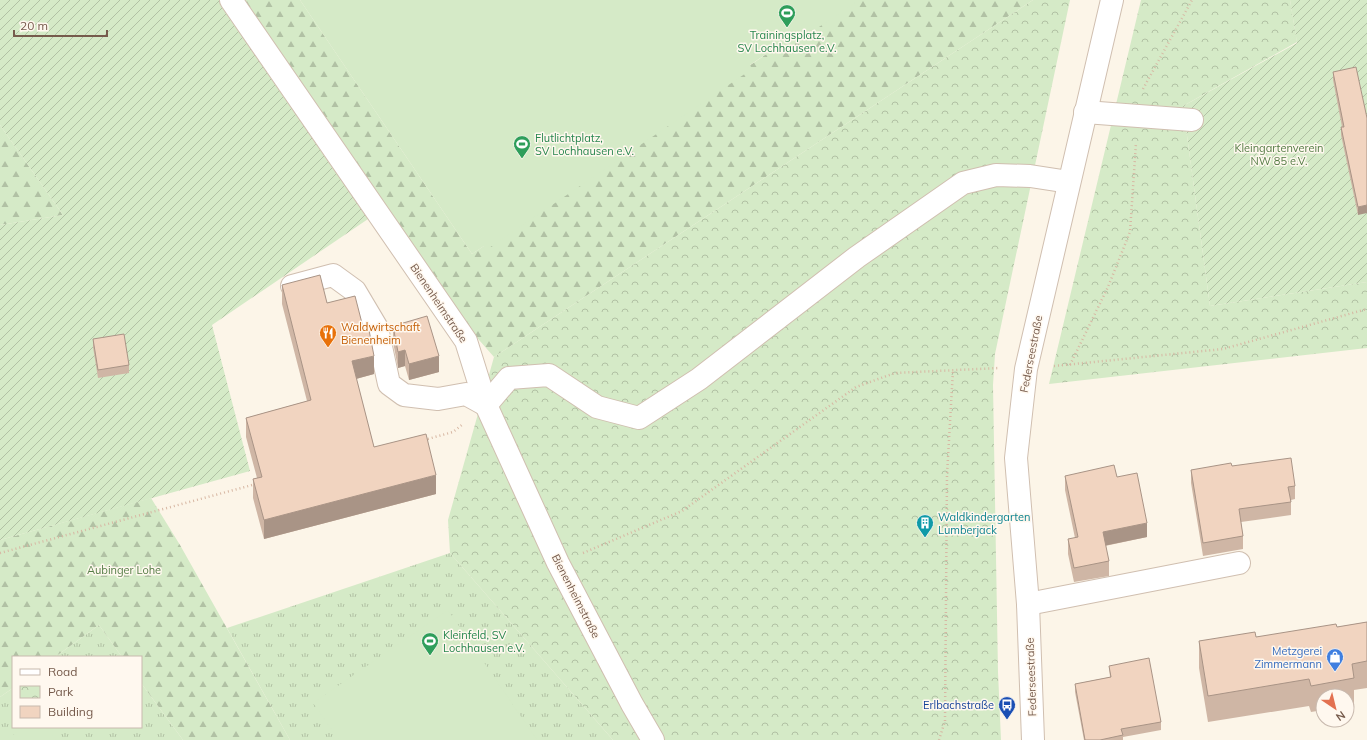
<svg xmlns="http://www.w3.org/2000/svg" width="1367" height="740" font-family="Mulish,sans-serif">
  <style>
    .grass { fill: url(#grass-tufts) }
    .forest { fill: url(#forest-firs) }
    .park { fill: url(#park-crowns) }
    .garden { fill: url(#garden-furrows) }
    .pitch { fill: #d5eac7 }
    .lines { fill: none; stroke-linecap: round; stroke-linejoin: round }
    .minor-casing { stroke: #d0bfb0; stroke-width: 24 }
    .path { stroke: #d7b7a3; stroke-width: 2.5; stroke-dasharray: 1 3; stroke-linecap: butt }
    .minor { stroke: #fff; stroke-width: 22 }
    .wall { fill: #cfb6a5 }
    .shaded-wall { fill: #a99486 }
    .building { fill: #f1d4c0; stroke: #a99486 }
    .labels { text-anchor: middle; stroke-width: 3; stroke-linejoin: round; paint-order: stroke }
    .leisure-label { font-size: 11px; fill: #27864d; stroke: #fff8ef; text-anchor: start }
    .park-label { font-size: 11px; fill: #547c44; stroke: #fff8ef }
    .street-label { font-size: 11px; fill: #765b4c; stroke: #fff8ef }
    .food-label { font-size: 11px; fill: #c56008; stroke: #fff8ef; text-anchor: start }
    .culture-label { font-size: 11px; fill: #0d838f; stroke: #fff8ef; text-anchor: start }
    .shop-label { font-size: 11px; fill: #366cbe; stroke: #fff8ef; text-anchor: end }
    .transit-label { font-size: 11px; fill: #164399; stroke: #fff8ef; text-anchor: end }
  </style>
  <defs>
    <pattern id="grass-tufts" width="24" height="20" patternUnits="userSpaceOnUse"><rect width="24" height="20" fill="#d5eac7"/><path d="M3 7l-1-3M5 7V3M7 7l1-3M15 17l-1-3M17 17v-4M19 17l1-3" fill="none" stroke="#b1c1a4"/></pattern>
    <pattern id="forest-firs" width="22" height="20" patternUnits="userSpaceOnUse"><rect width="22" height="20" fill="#d5eac7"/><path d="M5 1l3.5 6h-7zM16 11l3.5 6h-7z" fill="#b1c1a4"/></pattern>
    <pattern id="park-crowns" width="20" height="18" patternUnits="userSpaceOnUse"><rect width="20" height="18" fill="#d5eac7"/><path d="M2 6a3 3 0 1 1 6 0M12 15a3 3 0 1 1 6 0" fill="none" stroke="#b1c1a4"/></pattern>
    <pattern id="garden-furrows" width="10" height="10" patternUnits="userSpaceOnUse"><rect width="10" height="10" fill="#d5eac7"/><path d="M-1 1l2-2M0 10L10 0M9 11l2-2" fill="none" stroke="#b1c1a4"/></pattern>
  </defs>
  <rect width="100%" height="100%" fill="#fcf5e8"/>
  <g class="grass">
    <polygon points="450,553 613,740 290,740 227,628"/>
    <polygon points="99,625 122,657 55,657"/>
    <polygon points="141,683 183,740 0,740 0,697 13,688 13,727 141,727"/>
  </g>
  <g class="forest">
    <polygon points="223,0 300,0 472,254 846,0 1033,0 494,357 371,217"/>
    <polygon points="0,125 63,215 0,225"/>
    <polygon points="151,498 180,545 290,740 183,740 141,683 141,657 122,657 99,625 55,657 13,657 13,688 0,697 0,540"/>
  </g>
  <g class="park">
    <polygon points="1033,0 1070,0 995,354 993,385 998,672 1001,740 613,740 450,553 448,520 494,357"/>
    <polygon points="1141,0 1290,0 1297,42 1183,106 1210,306 1367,282 1367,348 1049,384"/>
  </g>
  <g class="garden">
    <polygon points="0,0 223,0 371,217 212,325 250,471 0,540 0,225 63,215 0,125"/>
    <polygon points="1290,0 1367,0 1367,282 1210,306 1183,106 1297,43"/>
  </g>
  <g class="pitch">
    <polygon points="300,0 859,0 776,56 772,50 750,65 752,69 486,250 484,246 472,254"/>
    <polygon points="448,610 537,740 339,740 313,703"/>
    <polygon points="24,727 46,727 56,740 6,740"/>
  </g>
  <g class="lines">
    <g class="minor-casing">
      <g id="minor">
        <polyline points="231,0 466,341 486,405 558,563 632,704 653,740"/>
        <polyline points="1085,112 1192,120"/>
        <polyline points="292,286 333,275 355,291 377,328 389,384 404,395 438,399 466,394 486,405"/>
        <polyline points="486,405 509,378 549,375 597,407 639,418 699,379 857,257 963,183 996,175 1030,176 1069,182"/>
        <polyline points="1028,604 1239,563"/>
        <polyline points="1033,740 1028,604 1016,458 1026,369 1112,0"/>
      </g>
    </g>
    <g class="path">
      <polyline points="1143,89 1192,0"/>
      <polyline points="1070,365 1108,287 1130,232 1136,143"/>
      <polyline points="1054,366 1223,349 1367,309"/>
      <polyline points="424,440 453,432 463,424"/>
      <polyline points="0,553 256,484"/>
      <polyline points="583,553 682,511 856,387 895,373 999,368"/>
      <polyline points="939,740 945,721 947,475 953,370"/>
    </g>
    <use href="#minor" class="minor"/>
  </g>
  <g class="wall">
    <polygon points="1333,72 1367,118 1358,215 1341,135 1341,127 1342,127 1333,80"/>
    <polygon points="282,285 327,303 374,374 356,379 374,447 436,494 264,539 253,498 253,479 257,478 246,437 246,418 307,401 282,304"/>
    <polygon points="393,326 439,372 409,380 405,366 398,368 393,342"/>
    <polygon points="93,339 129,365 129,373 98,378 93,347"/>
    <polygon points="1232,466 1295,486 1295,499 1291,500 1291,515 1241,522 1243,536 1243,549 1203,556 1191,483 1191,470"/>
    <polygon points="1065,476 1117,477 1147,537 1105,546 1109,561 1109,576 1074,582 1068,554 1068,539 1075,538 1065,490"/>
    <polygon points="1367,622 1367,688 1354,690 1354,705 1347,706 1347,696 1323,696 1323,710 1311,712 1309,706 1208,722 1199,668 1199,641 1256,637 1337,627"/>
    <polygon points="1109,666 1161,722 1161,730 1123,737 1123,740 1084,740 1075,692 1075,684 1110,677"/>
  </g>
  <g class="shaded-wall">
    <polygon points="1367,205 1367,213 1358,215 1358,207"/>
    <polygon points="405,350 405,366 398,368 398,352"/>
    <polygon points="374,356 374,374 352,380 352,361"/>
    <polygon points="439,356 439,372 409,380 409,364"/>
    <polygon points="436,475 436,494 264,539 264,520"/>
    <polygon points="1147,523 1147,537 1103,546 1103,532"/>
  </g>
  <g class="building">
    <polygon points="1356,67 1367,118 1367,205 1358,207 1341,127 1344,127 1333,72"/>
    <polygon points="320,275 327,303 355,296 364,331 369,330 374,356 352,361 374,447 426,434 436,475 264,520 253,479 262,477 246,418 311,400 282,285"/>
    <polygon points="427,316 439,356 409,364 405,350 398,352 393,326"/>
    <polygon points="124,334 129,365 98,370 93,339"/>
    <polygon points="1291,458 1295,486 1288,487 1291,502 1239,509 1243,536 1203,543 1191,470 1231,463 1232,466"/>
    <polygon points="1114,465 1117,477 1137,473 1147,523 1103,532 1109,561 1074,568 1068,539 1078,537 1065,476"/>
    <polygon points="1367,622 1367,661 1352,664 1354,678 1311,686 1309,679 1208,696 1199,641 1255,632 1256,637 1336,624 1337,627"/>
    <polygon points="1149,658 1161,722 1121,729 1123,735 1100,740 1085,740 1075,684 1111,677 1109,666"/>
  </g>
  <defs>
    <g id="stadium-pin" transform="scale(0.9)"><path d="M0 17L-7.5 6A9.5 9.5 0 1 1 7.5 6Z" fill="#2e9e5b" stroke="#fff8ef"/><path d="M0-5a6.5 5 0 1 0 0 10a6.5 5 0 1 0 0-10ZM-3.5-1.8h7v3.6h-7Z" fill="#fff"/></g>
    <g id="restaurant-pin" transform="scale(0.9)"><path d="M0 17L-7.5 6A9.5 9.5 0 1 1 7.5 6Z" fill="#e8710a" stroke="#fff8ef"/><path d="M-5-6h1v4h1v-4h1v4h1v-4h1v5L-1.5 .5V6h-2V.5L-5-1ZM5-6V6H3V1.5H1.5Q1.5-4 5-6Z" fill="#fff"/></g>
    <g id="building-pin" transform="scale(0.9)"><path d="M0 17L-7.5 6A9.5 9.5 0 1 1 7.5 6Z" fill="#0f9aa8" stroke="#fff8ef"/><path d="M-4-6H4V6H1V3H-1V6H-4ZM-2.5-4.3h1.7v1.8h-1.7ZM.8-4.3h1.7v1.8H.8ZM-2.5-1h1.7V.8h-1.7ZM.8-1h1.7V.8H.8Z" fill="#fff"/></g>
    <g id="shop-pin" transform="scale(0.9)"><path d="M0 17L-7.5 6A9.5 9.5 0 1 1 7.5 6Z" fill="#3f7fe0" stroke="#fff8ef"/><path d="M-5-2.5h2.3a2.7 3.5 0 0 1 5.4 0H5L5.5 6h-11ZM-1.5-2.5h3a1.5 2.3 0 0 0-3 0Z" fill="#fff"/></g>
    <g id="bus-pin" transform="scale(0.9)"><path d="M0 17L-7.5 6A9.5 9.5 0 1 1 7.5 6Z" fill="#1a4fb4" stroke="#fff8ef"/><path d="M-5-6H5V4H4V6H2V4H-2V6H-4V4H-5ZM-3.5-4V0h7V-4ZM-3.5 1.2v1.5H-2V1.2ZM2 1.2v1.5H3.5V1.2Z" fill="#fff"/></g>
  </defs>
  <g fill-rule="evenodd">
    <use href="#stadium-pin" x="787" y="13"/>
    <use href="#stadium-pin" x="522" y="144"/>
    <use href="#restaurant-pin" x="328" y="333"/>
    <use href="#building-pin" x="925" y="523"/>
    <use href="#stadium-pin" x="430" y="641"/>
    <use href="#shop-pin" x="1335" y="657"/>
    <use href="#bus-pin" x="1007" y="705"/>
  </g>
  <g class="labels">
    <g class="leisure-label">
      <text x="787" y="39" text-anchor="middle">Trainingsplatz,<tspan x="787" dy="13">SV Lochhausen e.V.</tspan></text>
      <text x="535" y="142">Flutlichtplatz,<tspan x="535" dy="13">SV Lochhausen e.V.</tspan></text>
      <text x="443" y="639">Kleinfeld, SV<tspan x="443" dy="13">Lochhausen e.V.</tspan></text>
    </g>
    <g class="park-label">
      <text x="1279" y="152">Kleingartenverein<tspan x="1279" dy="13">NW 85 e.V.</tspan></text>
      <text x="124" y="574">Aubinger Lohe</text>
    </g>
    <g class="street-label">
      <text transform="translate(439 303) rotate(56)" y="4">Bienenheimstraße</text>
      <text transform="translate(1031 354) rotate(-79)" y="4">Federseestraße</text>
      <text transform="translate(576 596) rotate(63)" y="4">Bienenheimstraße</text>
      <text transform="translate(1031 677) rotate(-92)" y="4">Federseestraße</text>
    </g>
    <g class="food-label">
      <text x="341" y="331">Waldwirtschaft<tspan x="341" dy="13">Bienenheim</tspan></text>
    </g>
    <g class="culture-label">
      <text x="938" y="521">Waldkindergarten<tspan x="938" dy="13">Lumberjack</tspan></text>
    </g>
    <g class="shop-label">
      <text x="1322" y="655">Metzgerei<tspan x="1322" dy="13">Zimmermann</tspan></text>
    </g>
    <g class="transit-label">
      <text x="994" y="709">Erlbachstraße</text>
    </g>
  </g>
  <rect x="12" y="656" width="130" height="72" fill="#fff8ef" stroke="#c8b9ae"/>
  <rect x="20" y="669" width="20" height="6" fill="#ffffff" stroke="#c8b9ae"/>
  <text x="48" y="676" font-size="12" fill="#765b4c">Road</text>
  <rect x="20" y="686" width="20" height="12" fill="url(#park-crowns)" stroke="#c8b9ae"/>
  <text x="48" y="696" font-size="12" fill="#765b4c">Park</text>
  <rect x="20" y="706" width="20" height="12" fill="#f1d4c0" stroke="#c8b9ae"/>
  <text x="48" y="716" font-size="12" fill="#765b4c">Building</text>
  <g transform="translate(1335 708) rotate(145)"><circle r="19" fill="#fff8ef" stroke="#c8b9ae"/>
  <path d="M0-3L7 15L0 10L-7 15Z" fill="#e37150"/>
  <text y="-6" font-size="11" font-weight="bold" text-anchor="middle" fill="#765b4c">N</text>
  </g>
  <path d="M14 30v6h93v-6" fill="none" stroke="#765b4c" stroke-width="2"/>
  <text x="20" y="30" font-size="12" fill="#765b4c" stroke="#fff8ef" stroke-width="3" paint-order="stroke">20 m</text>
</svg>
